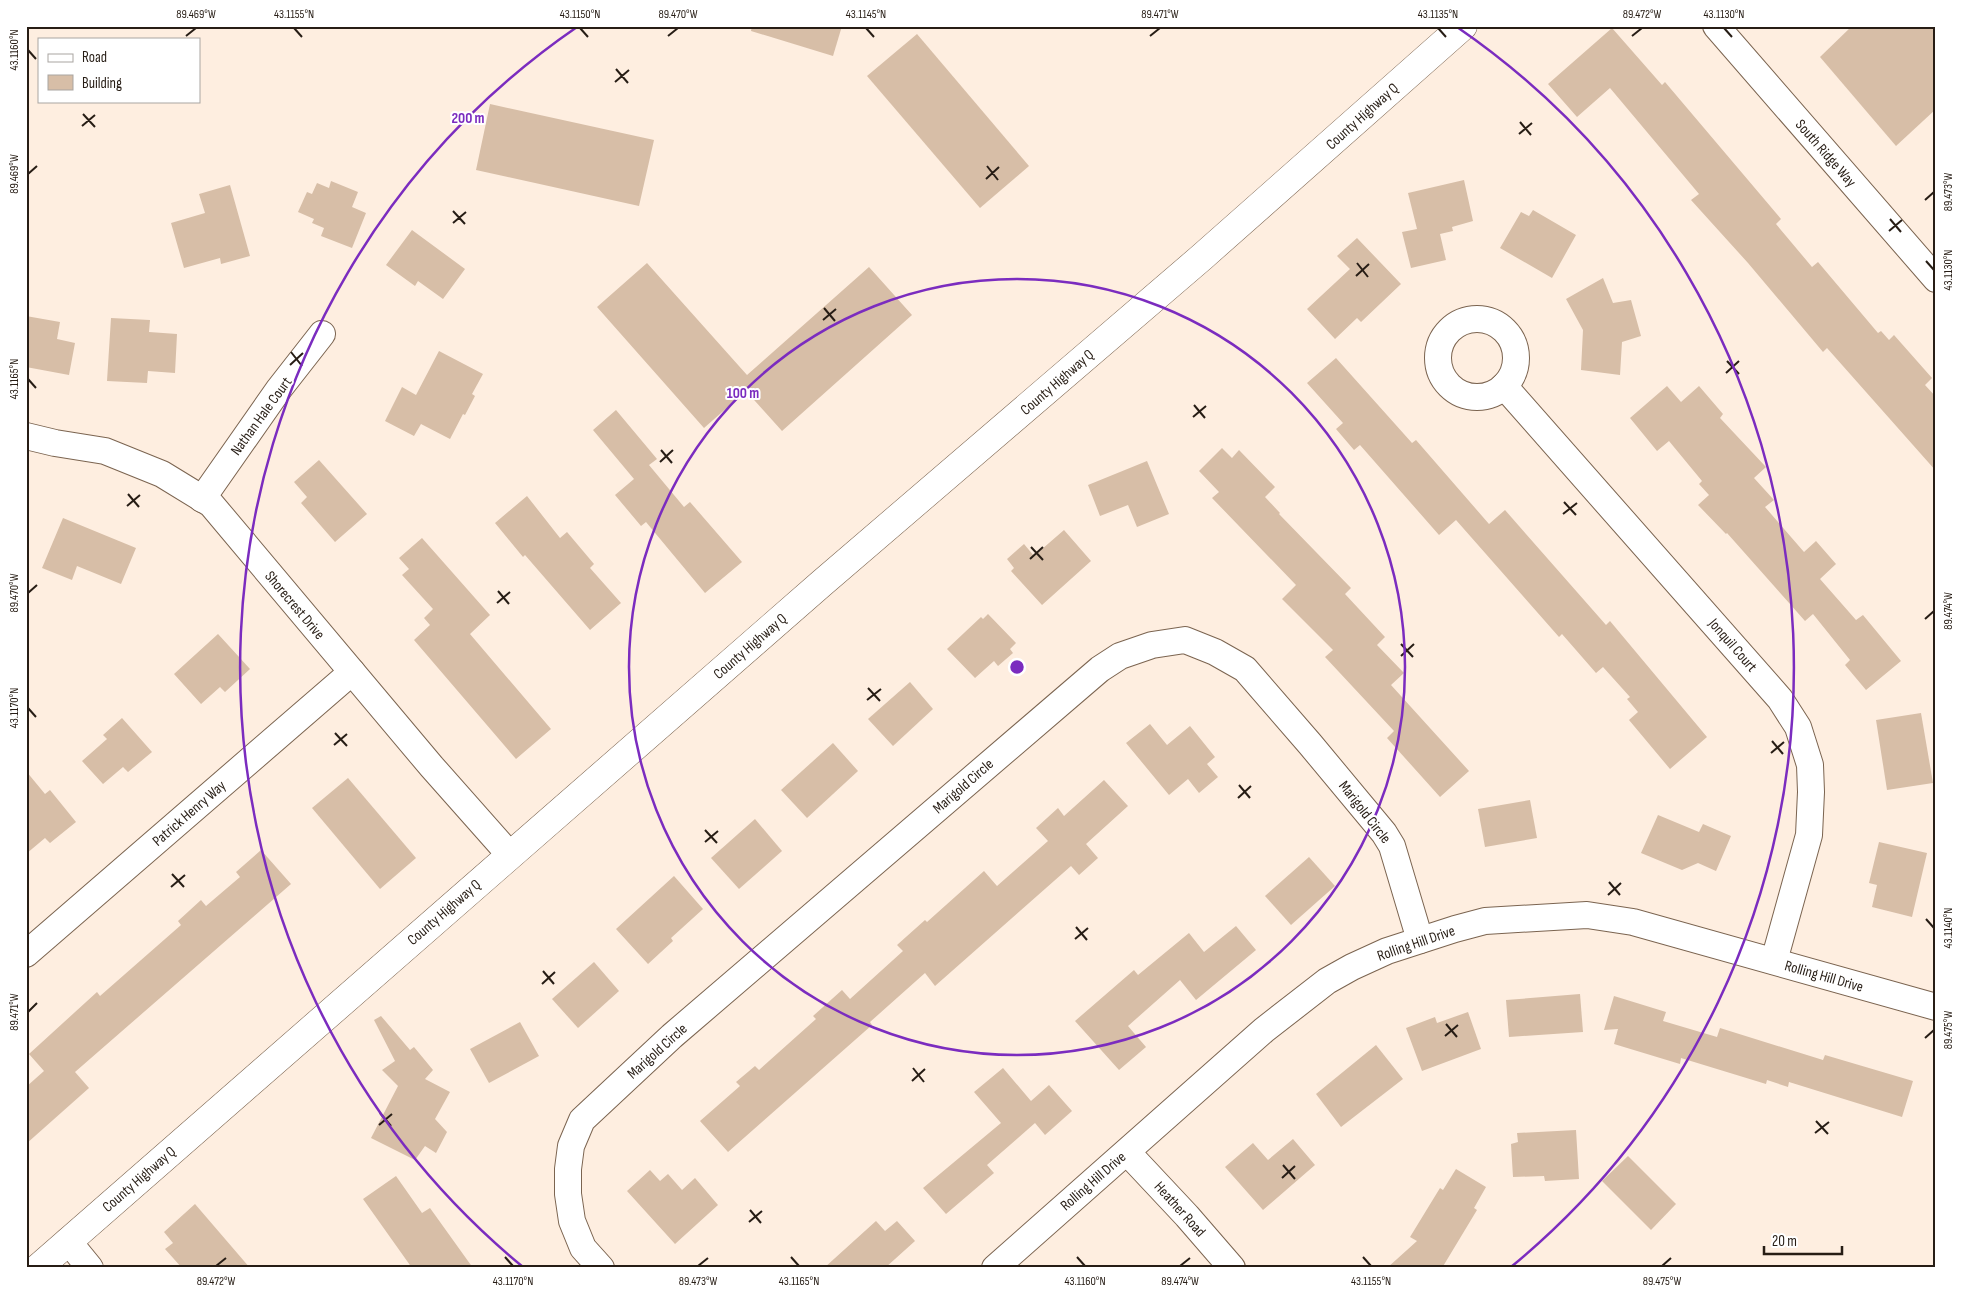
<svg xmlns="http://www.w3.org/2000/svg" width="1962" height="1294" font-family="'Sofia Sans Condensed',sans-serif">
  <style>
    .building { fill: #d7bea7 }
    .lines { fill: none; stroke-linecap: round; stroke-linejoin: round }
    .minor-casing { stroke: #7b6450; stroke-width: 28 }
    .major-casing { stroke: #7b6450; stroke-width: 29 }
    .minor { stroke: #fff; stroke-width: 26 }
    .major { stroke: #fff; stroke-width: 28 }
    .ticks { fill: none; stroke: #271d15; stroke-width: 2 }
    .ring { fill: none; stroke: #7b2cbf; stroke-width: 2.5 }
    .labels { text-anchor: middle; stroke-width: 4; stroke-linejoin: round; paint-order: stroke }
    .street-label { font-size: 15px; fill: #271d15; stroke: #fff }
    .centre { fill: #7b2cbf; stroke: #fff; stroke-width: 2.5 }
    .ring-label { font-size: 15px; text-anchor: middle; font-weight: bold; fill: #7b2cbf; stroke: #fff; stroke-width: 4; stroke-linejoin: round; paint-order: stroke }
    .neatline { fill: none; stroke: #271d15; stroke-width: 2 }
    .ticks-label { font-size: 12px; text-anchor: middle; fill: #271d15 }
  </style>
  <rect width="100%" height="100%" fill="#feeee0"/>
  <g class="building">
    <polygon points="752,26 842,26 833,56 751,31"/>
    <polygon points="1852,26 1936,26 1936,109 1896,146 1820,57"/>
    <polygon points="1612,28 1662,85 1665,82 1781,219 1776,224 1812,267 1818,262 1878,333 1881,331 1889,340 1894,335 1932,378 1925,385 1936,397 1936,471 1827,348 1823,352 1748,263 1691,200 1699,194 1610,88 1577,117 1548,84"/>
    <polygon points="917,34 1029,166 980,208 867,76"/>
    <polygon points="490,104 654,140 639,206 476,170"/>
    <polygon points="1464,180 1473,221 1452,227 1453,231 1440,234 1446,260 1411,268 1402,232 1417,229 1408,193"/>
    <polygon points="331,181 358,192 352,207 366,213 352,248 321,236 324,228 312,223 314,219 298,212 307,192 312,194 317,183 329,188"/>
    <polygon points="230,185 250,256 221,264 220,258 184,268 171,223 205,213 199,194"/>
    <polygon points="1533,210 1576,235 1552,278 1500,248 1521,212 1529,216"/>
    <polygon points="412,230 465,269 443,299 418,281 415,286 386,265"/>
    <polygon points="1357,238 1401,284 1361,322 1357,318 1335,339 1307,309 1350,269 1337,256"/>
    <polygon points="647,263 747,375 869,267 912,315 782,431 746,391 704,428 597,307"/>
    <polygon points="1603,278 1613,303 1631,300 1641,336 1622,342 1620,375 1581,370 1583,330 1566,299"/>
    <polygon points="26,316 60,322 57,339 75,343 69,375 26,367"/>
    <polygon points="111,318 150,320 149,332 177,334 175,373 148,371 147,383 107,381"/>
    <polygon points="439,351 483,374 472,394 475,396 465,415 463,414 450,439 421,424 414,436 385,421 402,387 416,395"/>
    <polygon points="1336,358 1412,443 1416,440 1489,524 1505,510 1606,625 1610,621 1707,737 1670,769 1629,720 1638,712 1627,699 1630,697 1603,667 1596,673 1562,634 1559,637 1456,520 1439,535 1360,445 1354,450 1336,429 1343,423 1307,383"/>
    <polygon points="1667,386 1681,402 1699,386 1723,414 1720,418 1766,467 1754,478 1774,500 1765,507 1804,552 1816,541 1836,564 1820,579 1856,620 1863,615 1901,661 1866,690 1845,665 1850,660 1813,614 1805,621 1727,533 1726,534 1698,505 1709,495 1699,484 1702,481 1669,441 1657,451 1630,418"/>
    <polygon points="616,410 657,459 649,465 684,507 690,502 742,562 705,593 646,522 641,526 615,495 634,479 593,430"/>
    <polygon points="1222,448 1232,458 1239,450 1275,487 1265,497 1280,513 1279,514 1351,588 1345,594 1385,637 1377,645 1404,673 1391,685 1469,771 1440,797 1387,738 1394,731 1325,657 1333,650 1282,599 1296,585 1212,498 1219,492 1199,471"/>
    <polygon points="319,460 367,514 335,542 301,503 307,497 294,482"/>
    <polygon points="1147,461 1169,514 1137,527 1128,505 1100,516 1088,485"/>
    <polygon points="527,496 560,538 567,532 594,564 590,568 621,603 590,630 525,555 523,557 495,523"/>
    <polygon points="63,518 136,548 121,584 77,566 72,580 42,568"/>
    <polygon points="1064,530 1091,561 1042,605 1011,571 1014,568 1007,559 1024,544 1034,556"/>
    <polygon points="422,538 490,615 470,634 551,729 516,759 414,640 430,625 424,618 433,609 402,575 409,569 399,558"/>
    <polygon points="988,614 1016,643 1010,649 1013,653 998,666 994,661 975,678 947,649 981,617 983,619"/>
    <polygon points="218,634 250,669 225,692 220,687 201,704 174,674"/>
    <polygon points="910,682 933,709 893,746 868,719"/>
    <polygon points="1921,713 1933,783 1887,790 1876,720"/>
    <polygon points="122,718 152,752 128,772 123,767 103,784 82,761 107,739 103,735"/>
    <polygon points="1150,724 1167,745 1190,726 1215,757 1207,764 1218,777 1199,793 1188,779 1169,795 1126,743"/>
    <polygon points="833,743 858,771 807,818 781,790"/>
    <polygon points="26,771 45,794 50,790 76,822 50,843 45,838 26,854"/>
    <polygon points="348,778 416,858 380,889 312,808"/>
    <polygon points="1104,780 1128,806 1086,844 1098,858 1079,875 1071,866 935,986 925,973 870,1022 872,1025 728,1152 700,1121 740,1086 736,1082 755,1066 759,1070 816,1019 813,1016 842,990 850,999 903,951 897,945 925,920 927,922 984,871 997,886 1048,841 1036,828 1058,808 1064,816"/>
    <polygon points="1530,800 1537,838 1485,847 1478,809"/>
    <polygon points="1658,815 1699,832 1703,824 1731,836 1716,871 1698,863 1682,870 1641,853"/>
    <polygon points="755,819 782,851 739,889 711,858"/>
    <polygon points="1879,842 1927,853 1912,917 1872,907 1877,885 1869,883"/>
    <polygon points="261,850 291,884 75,1072 89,1088 26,1144 26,1087 44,1071 29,1054 97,992 100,996 181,925 178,921 201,900 206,906 240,877 236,872"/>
    <polygon points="1309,857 1335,886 1291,925 1265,896"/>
    <polygon points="674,876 703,909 671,938 673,941 648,964 616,929"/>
    <polygon points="1236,926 1256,950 1196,1000 1180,980 1128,1026 1146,1047 1119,1070 1075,1021 1134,970 1138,975 1189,933 1204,952"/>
    <polygon points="594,962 619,991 578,1028 552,999"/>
    <polygon points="1580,994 1583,1032 1509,1037 1506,1000"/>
    <polygon points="1614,996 1666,1012 1663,1021 1717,1037 1720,1028 1823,1060 1825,1055 1913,1081 1902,1117 1789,1082 1788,1087 1767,1080 1766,1084 1681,1058 1680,1064 1614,1044 1618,1029 1604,1030"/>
    <polygon points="1468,1012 1481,1049 1422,1071 1406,1028 1435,1017 1437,1023"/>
    <polygon points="381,1016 410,1050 414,1047 433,1070 425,1079 450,1092 435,1119 447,1132 436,1153 425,1146 415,1160 371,1138 398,1086 382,1070 395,1061 374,1020"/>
    <polygon points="520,1022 539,1056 489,1083 470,1049"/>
    <polygon points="1376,1045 1403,1079 1341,1127 1316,1094"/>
    <polygon points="1003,1068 1031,1101 1049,1085 1072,1111 1045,1135 1035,1123 987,1165 994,1173 946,1214 923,1188 1001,1123 974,1092"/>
    <polygon points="1576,1130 1579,1179 1545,1181 1544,1176 1513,1177 1511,1144 1518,1142 1517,1133"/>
    <polygon points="1293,1139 1315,1165 1263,1210 1225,1167 1253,1143 1268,1160"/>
    <polygon points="1628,1156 1676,1204 1651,1230 1602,1181"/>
    <polygon points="1456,1169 1486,1187 1474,1208 1477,1210 1442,1268 1387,1268 1417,1241 1410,1237 1440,1188 1443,1190"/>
    <polygon points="650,1170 660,1181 668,1174 682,1190 695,1178 718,1205 675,1244 627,1191"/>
    <polygon points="396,1176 422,1213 430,1208 473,1268 412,1268 363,1199"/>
    <polygon points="195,1204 250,1268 182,1268 165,1249 173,1243 164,1232"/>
    <polygon points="876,1221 885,1231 897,1221 915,1241 885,1268 824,1268"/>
  </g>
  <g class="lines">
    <g class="minor-casing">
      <g id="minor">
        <polyline points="1716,26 1936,279"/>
        <circle cx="1477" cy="358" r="39"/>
        <polyline points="1504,386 1780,699 1798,727 1810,765 1811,792 1809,835 1774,961"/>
        <polyline points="26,436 55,443 105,451 162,474 211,504 432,767 510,855"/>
        <polyline points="202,499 279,389 322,334"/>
        <polyline points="26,954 352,672"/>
        <polyline points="1127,1152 1187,1216 1232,1268"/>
        <polyline points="68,1241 90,1268"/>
        <polyline points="601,1268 583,1248 572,1221 568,1194 568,1169 571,1146 582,1120 672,1036 1100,669 1120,656 1152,645 1185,640 1215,652 1245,669 1310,744 1384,833 1392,846 1420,940"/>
        <polyline points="995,1268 1264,1030 1327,981 1352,967 1387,951 1455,929 1485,921 1587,915 1633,922 1936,1007"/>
      </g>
    </g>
    <g class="major-casing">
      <polyline id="major" points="38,1268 822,583 1202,257 1463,26"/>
    </g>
    <use href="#minor" class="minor"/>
    <use href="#major" class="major"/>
  </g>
  <path class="ticks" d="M294 28 302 37M580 28 588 37M866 28 874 37M1438 28 1446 37M1724 28 1732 37M186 36 196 28M668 36 678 28M1150 36 1160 28M1632 36 1642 28M28 50 36 59M616 69 628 83M615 82 629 70M83 114 95 127M1520 122 1531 135M82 126 95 115M1519 134 1532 123M987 166 998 180M28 174 37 166M986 179 999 167M1925 200 1934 192M453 211 465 224M1890 219 1901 232M453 223 466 212M1889 231 1902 220M1926 261 1934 270M1357 263 1368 277M1356 276 1369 264M824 308 835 321M823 320 836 309M291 352 302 366M1727 361 1739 374M290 365 303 353M1726 373 1739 361M28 379 36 388M1194 405 1205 418M1193 417 1206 406M661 450 672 463M660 462 673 450M128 494 139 507M1564 502 1576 515M127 506 140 495M1563 514 1577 503M1031 547 1043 560M1030 559 1043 547M498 591 509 604M28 593 37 585M497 603 510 592M1925 619 1934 611M1401 644 1413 657M1401 656 1414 644M868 688 880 701M867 700 881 689M28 708 36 717M335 733 347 746M1772 741 1783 754M334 745 347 734M1771 753 1784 742M1239 785 1250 798M1238 798 1251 786M705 830 717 843M705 842 718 831M172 874 184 887M1609 882 1620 895M171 887 185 875M1608 895 1621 883M1926 919 1934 928M1076 927 1087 940M1075 939 1088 928M543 971 554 984M542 984 555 972M28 1012 37 1003M1446 1024 1457 1037M1445 1036 1458 1025M1925 1038 1934 1030M913 1068 924 1082M912 1081 925 1069M380 1113 391 1126M1816 1121 1828 1134M379 1125 392 1114M1815 1133 1829 1122M1283 1165 1295 1179M1282 1178 1295 1166M750 1210 761 1223M749 1222 762 1211M505 1257 513 1266M791 1257 799 1266M1077 1257 1085 1266M1363 1257 1371 1266M216 1266 226 1258M698 1266 708 1258M1180 1266 1190 1258M1662 1266 1671 1258"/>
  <g class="ring">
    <circle cx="1017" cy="667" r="388"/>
    <path d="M523 1267A777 777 0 0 1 577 27M1457 27A777 777 0 0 1 1511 1267"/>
  </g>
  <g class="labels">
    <g class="street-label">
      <text transform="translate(1362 116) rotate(-42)" y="5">County Highway Q</text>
      <text transform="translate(1826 153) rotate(49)" y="5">South Ridge Way</text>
      <text transform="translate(1057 382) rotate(-41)" y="5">County Highway Q</text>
      <text transform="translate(261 416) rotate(-54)" y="5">Nathan Hale Court</text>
      <text transform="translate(295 605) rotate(50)" y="5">Shorecrest Drive</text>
      <text transform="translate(1733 645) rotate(49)" y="5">Jonquil Court</text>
      <text transform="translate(750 646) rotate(-41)" y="5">County Highway Q</text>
      <text transform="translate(963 786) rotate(-41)" y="5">Marigold Circle</text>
      <text transform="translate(1365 812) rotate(52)" y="5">Marigold Circle</text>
      <text transform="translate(189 813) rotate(-41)" y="5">Patrick Henry Way</text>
      <text transform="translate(444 912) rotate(-41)" y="5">County Highway Q</text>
      <text transform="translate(1416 943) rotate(-19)" y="5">Rolling Hill Drive</text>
      <text transform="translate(1824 976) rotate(16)" y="5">Rolling Hill Drive</text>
      <text transform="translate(657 1051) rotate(-42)" y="5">Marigold Circle</text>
      <text transform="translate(139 1179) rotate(-41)" y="5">County Highway Q</text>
      <text transform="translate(1093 1181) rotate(-41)" y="5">Rolling Hill Drive</text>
      <text transform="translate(1180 1209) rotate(48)" y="5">Heather Road</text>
    </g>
  </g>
  <circle cx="1017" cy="667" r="8" class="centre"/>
  <g class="ring-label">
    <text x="468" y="123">200 m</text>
    <text x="743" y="398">100 m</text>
  </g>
  <rect width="1962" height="1294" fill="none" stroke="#ffffff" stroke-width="55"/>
  <rect x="38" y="38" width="162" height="65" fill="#ffffff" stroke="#a9a5a1"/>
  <rect x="48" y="54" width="25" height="8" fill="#ffffff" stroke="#a9a5a1"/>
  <text x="82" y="62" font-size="15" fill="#271d15">Road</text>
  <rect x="48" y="75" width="25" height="15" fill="#d7bea7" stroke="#a9a5a1"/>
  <text x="82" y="88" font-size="15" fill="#271d15">Building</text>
  <path d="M1764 1246v8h78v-8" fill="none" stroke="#271d15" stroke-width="2.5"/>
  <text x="1772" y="1246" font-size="15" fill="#271d15" stroke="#ffffff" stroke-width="4" paint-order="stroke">20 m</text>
  <rect x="28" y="28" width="1906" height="1238" class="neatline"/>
  <g class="ticks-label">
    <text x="196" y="18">89.469°W</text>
    <text x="294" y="18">43.1155°N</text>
    <text x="580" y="18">43.1150°N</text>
    <text x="678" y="18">89.470°W</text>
    <text x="866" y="18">43.1145°N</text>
    <text x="1160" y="18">89.471°W</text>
    <text x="1438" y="18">43.1135°N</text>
    <text x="1642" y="18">89.472°W</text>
    <text x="1724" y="18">43.1130°N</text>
    <text transform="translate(14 50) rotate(-90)" y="4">43.1160°N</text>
    <text transform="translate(14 174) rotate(-90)" y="4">89.469°W</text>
    <text transform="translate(1948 192) rotate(-90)" y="4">89.473°W</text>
    <text transform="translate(1948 270) rotate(-90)" y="4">43.1130°N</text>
    <text transform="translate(14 379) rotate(-90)" y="4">43.1165°N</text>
    <text transform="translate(14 593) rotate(-90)" y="4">89.470°W</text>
    <text transform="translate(1948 611) rotate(-90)" y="4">89.474°W</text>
    <text transform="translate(14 708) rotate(-90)" y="4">43.1170°N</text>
    <text transform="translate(1948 928) rotate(-90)" y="4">43.1140°N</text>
    <text transform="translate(14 1012) rotate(-90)" y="4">89.471°W</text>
    <text transform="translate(1948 1030) rotate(-90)" y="4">89.475°W</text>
    <text x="216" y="1285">89.472°W</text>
    <text x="513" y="1285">43.1170°N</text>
    <text x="698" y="1285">89.473°W</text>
    <text x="799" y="1285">43.1165°N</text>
    <text x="1085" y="1285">43.1160°N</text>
    <text x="1180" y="1285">89.474°W</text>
    <text x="1371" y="1285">43.1155°N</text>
    <text x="1662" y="1285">89.475°W</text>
  </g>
</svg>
